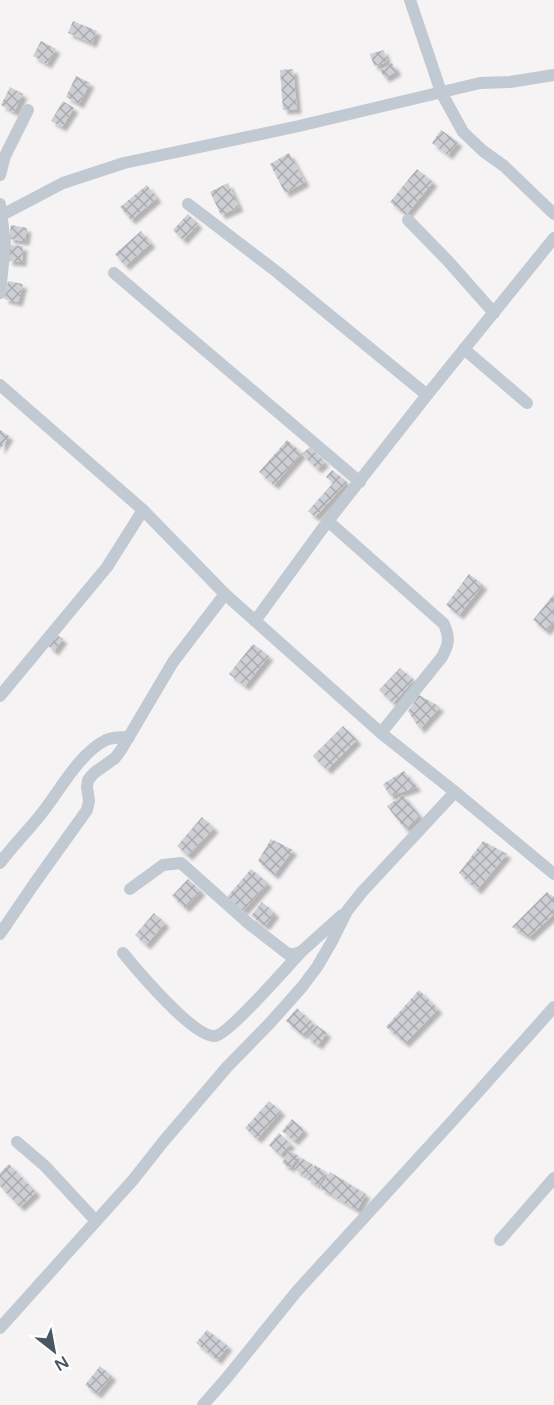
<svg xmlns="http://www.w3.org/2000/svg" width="554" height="1405" font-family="'Varela Round',sans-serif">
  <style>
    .building { fill: url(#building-cross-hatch); filter: url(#shadow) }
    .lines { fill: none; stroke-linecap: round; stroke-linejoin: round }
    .street { stroke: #c1cad2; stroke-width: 12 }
  </style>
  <defs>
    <pattern id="building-cross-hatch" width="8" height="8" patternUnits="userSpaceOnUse" patternTransform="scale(1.5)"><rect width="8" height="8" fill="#cdcfd5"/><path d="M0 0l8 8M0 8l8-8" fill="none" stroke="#a8abb0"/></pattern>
    <filter id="shadow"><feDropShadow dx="4.5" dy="4.5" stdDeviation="1.5" flood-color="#0004"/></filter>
  </defs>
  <rect width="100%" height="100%" fill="#f5f3f3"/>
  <g class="building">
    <polygon points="73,21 97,31 92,43 68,33"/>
    <polygon points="41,41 56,49 47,64 33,56"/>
    <polygon points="384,50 387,62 374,66 370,54"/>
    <polygon points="392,63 397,71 385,78 380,71"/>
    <polygon points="293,69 297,109 283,110 280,70"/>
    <polygon points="76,76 90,83 79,104 66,97"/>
    <polygon points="10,87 23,94 14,112 1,105"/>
    <polygon points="63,101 74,108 62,127 51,121"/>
    <polygon points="441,130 458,142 448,155 432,143"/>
    <polygon points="289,153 305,182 285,193 270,164"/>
    <polygon points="417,169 433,182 406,215 390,202"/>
    <polygon points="228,183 239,207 221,215 210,192"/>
    <polygon points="147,185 157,198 131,220 120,207"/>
    <polygon points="188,214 198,224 183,240 173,230"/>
    <polygon points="11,225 27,228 25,241 9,239"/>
    <polygon points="141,231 151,243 125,266 115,254"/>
    <polygon points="9,245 23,246 22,262 8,261"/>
    <polygon points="8,281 23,284 18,302 4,299"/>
    <polygon points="0,430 9,436 0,450"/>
    <polygon points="287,440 302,453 274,485 259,472"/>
    <polygon points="310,447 325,462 317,469 302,454"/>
    <polygon points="332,470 347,482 315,517 308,511 333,483 326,477"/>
    <polygon points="469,574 483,585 459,615 446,605"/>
    <polygon points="554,594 554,621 546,631 533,620"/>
    <polygon points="56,634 63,639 54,651 47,645"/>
    <polygon points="253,644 269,656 245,686 229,674"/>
    <polygon points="400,668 414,680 393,703 379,690"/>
    <polygon points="419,695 440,707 420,729 408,711"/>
    <polygon points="343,726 357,740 327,770 313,756"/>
    <polygon points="404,771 417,787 390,796 383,784"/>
    <polygon points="403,795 420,816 405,829 387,806"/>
    <polygon points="202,817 214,828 188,856 177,846"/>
    <polygon points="271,839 293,850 274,875 258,861"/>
    <polygon points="483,841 507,854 477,890 459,873"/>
    <polygon points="251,869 268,883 243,911 227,897"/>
    <polygon points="188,879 201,891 185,908 172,896"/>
    <polygon points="547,892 554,897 554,914 529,937 512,927"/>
    <polygon points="262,902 275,913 265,926 251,916"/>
    <polygon points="154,913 165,923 146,945 135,935"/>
    <polygon points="419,990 438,1009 405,1043 386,1027"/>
    <polygon points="297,1008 313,1023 302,1035 286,1021"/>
    <polygon points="316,1025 327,1033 318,1045 306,1037"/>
    <polygon points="269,1101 281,1111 257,1139 245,1128"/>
    <polygon points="292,1119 304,1130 294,1141 282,1131"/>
    <polygon points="279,1133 291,1144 280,1155 269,1145"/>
    <polygon points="290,1150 298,1156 290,1168 282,1163"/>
    <polygon points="302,1158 313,1165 305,1176 294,1169"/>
    <polygon points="9,1164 36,1192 20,1207 0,1186 0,1173"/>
    <polygon points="315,1165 326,1172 318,1186 306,1178"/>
    <polygon points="330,1172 366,1194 357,1210 320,1188"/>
    <polygon points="207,1330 228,1346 217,1360 196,1343"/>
    <polygon points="100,1366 112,1376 97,1394 85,1385"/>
  </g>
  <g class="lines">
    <g class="street">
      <polyline points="410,0 441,92 463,132 483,151 504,166 554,214"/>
      <polyline points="0,175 5,156 28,110"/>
      <polyline points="0,204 5,244 0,293"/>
      <polyline points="188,204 277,272 427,395"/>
      <polyline points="2,215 63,183 124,163 299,126 480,83 510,82 554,75"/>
      <polyline points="408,220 448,261 494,313"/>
      <polyline points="114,273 360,482"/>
      <polyline points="464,349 527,403"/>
      <polyline points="0,385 143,510 225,594 381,733 455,792 554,874"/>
      <path d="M328 521 444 624C450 638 449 644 442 657L381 733"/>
      <polyline points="255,621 328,521 427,395 554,238"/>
      <polyline points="0,696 107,567 143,510"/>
      <path d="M0 863C14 844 31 828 45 809 62 787 80 753 106 740 113 737 121 737 129 737"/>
      <polyline points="130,889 163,865 181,863 248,923 288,954 295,954 302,951 342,915"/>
      <polyline points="0,934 34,884 87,810 89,801 87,787 88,780 94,773 115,758 121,750 173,662 225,594"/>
      <path d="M123 953C137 970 194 1038 215 1036 228 1035 289 965 301 952"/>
      <polyline points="17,1142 45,1166 96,1221"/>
      <polyline points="500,1240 554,1178"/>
      <polyline points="0,1328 133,1180 163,1142 227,1067 270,1023 302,987 317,967 331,943 347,911 362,892 455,792"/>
      <polyline points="203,1405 225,1380 297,1291 455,1118 554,1007"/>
    </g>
  </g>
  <g transform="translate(54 1351) rotate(149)" stroke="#ffffff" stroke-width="4.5" paint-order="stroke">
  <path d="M0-4.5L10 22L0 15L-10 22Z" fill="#4a5661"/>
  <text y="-9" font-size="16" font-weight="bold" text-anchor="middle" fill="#4a5661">N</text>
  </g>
</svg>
